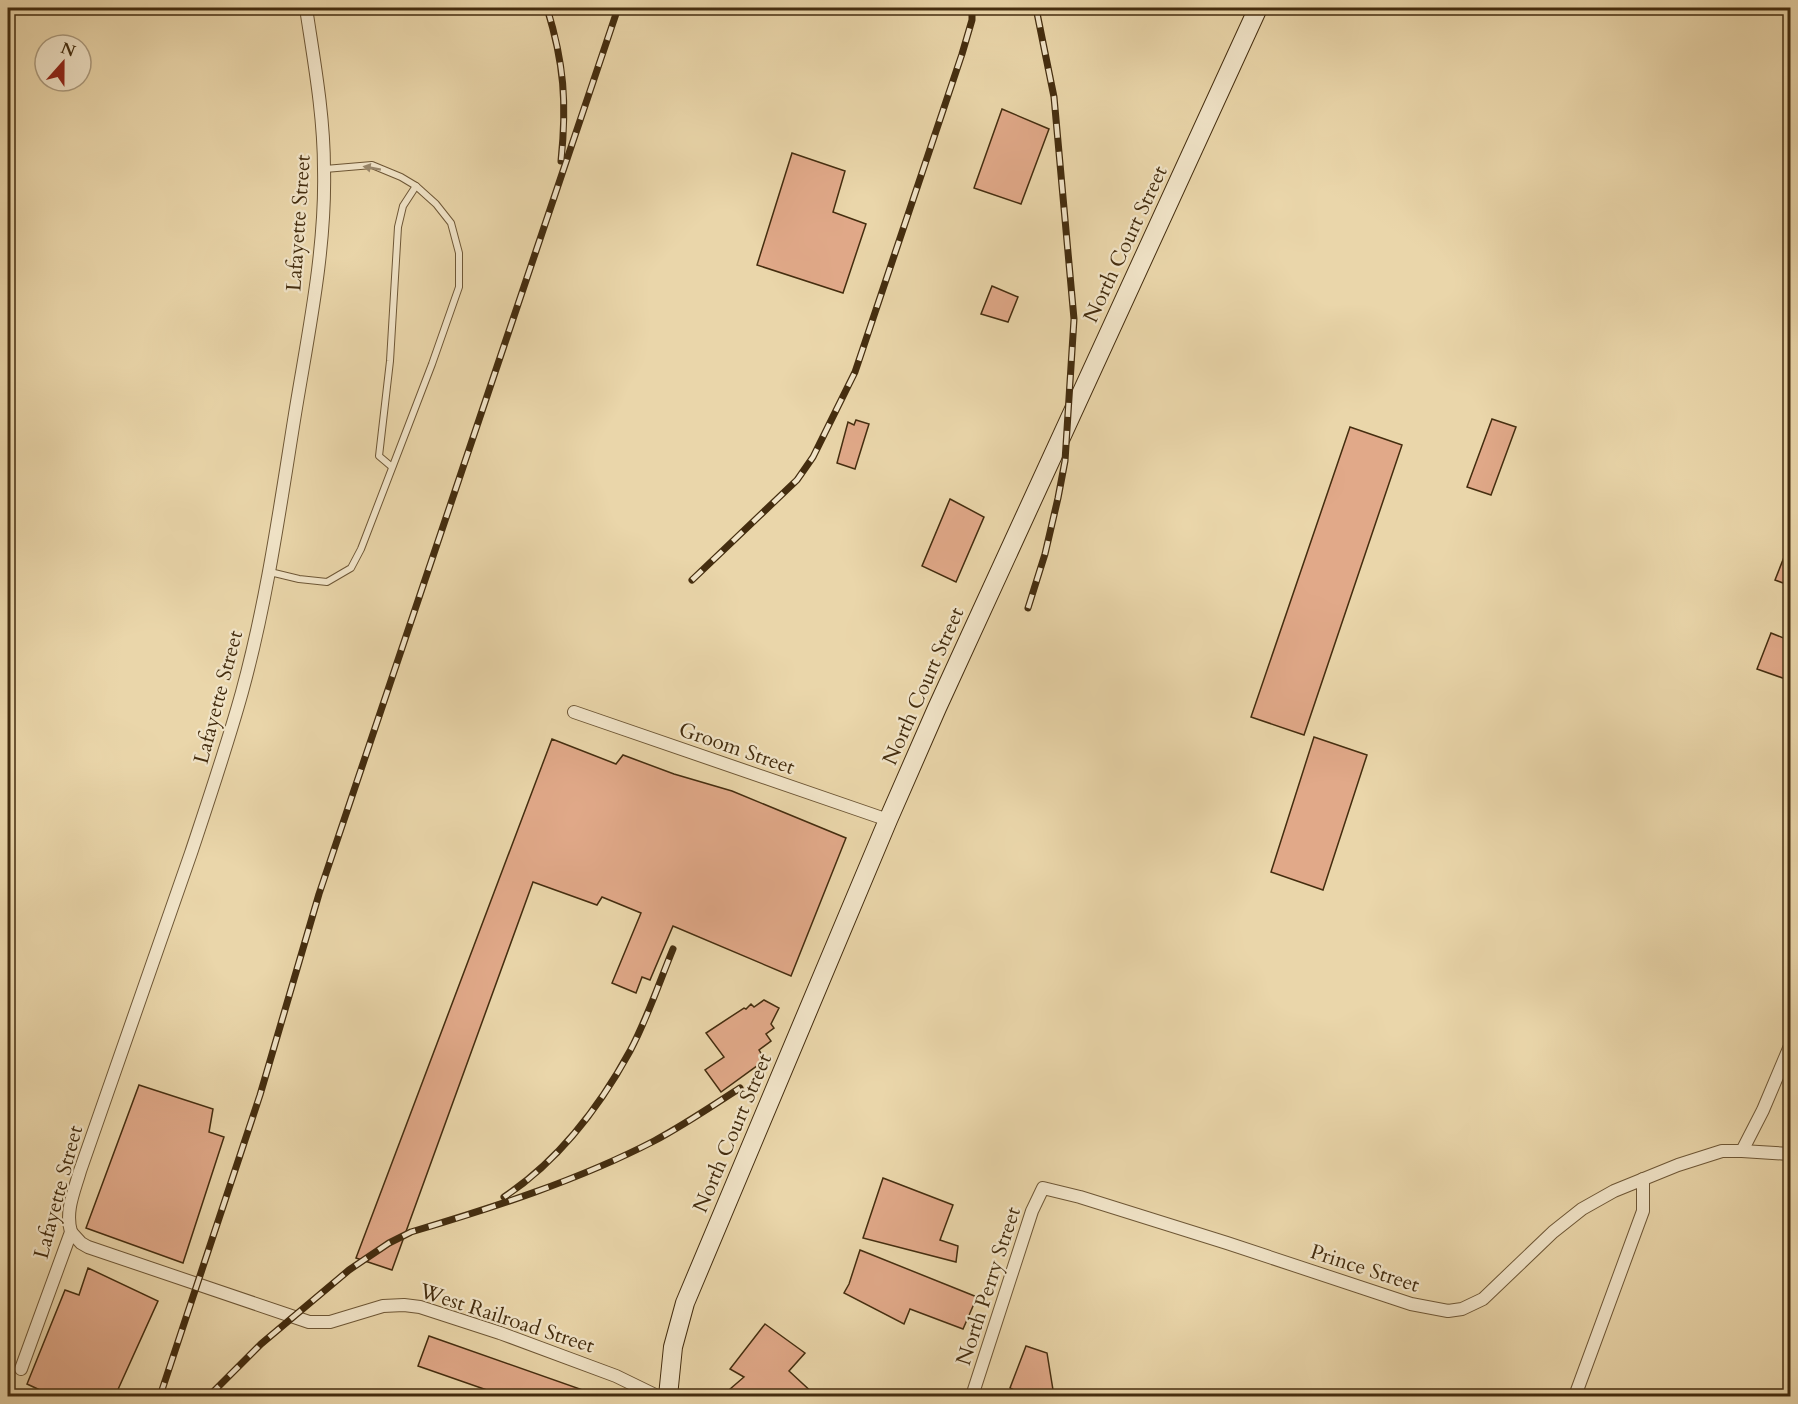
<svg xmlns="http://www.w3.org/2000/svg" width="1798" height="1404" font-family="Cardo,serif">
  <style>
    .building { fill: #e1a989; stroke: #442d0f; stroke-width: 1.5 }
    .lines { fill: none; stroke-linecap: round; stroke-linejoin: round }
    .service-casing { stroke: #6e5736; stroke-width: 8 }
    .minor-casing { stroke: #6e5736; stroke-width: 14 }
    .secondary-casing { stroke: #442d0f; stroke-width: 20 }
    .service { stroke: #f1e4c8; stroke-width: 6 }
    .minor { stroke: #f1e4c8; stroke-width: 12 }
    .secondary { stroke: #f1e4c8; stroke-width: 18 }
    .rail-casing { stroke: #442d0f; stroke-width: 7 }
    .rail { stroke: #f1e4c8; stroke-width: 4.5; stroke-dasharray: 14; stroke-linecap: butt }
    .oneway { fill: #9a886c }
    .labels { text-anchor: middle; stroke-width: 4.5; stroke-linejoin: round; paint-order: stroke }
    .street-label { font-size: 21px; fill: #442d0f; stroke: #f1e4c8 }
  </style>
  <rect width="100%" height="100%" fill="#ead6aa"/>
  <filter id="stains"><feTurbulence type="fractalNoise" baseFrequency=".00333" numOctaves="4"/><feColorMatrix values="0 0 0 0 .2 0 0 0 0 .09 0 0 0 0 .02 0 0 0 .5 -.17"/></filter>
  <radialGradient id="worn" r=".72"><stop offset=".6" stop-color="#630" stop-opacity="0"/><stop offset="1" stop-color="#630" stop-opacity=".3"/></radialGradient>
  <g class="building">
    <polygon points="1002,109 1049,129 1021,204 974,188"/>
    <polygon points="792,153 845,171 833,212 866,224 843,293 757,265"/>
    <polygon points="992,286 1018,297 1008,322 981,314"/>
    <polygon points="1492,419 1516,427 1491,495 1467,487"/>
    <polygon points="856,420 869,424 855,469 837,463 848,422 854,425"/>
    <polygon points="1350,427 1402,445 1304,735 1251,717"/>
    <polygon points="950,499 984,517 956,582 922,566"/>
    <polygon points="1790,542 1791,542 1791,586 1775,580"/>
    <polygon points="1771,633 1791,641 1791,681 1757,669"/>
    <polygon points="1314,737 1367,755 1323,890 1271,872"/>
    <polygon points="552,739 616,764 623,755 674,774 732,791 846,838 791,976 673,926 650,980 642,977 636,993 612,983 641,913 602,897 597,905 533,882 392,1270 356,1258"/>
    <polygon points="764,1000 779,1008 771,1024 774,1028 766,1034 771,1041 759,1050 765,1060 721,1092 705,1070 724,1057 706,1033 744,1008 746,1009 751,1004 754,1007"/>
    <polygon points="139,1085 213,1109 209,1132 224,1137 183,1263 86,1228"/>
    <polygon points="883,1178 953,1205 940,1240 958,1246 956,1262 863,1238"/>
    <polygon points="860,1250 977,1297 963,1329 910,1309 904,1324 844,1293 849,1284"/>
    <polygon points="88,1268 158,1301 115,1396 53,1396 27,1384 65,1290 79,1295"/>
    <polygon points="765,1324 805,1353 789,1371 816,1396 722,1396 744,1377 730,1369"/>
    <polygon points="429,1336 597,1395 596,1396 504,1396 418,1366"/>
    <polygon points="1026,1346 1047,1353 1054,1396 1014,1396 1016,1391 1010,1388"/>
  </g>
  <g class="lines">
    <g class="service-casing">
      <g id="service">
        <polyline points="392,467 379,456 390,361 398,227 403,206 416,186"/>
        <polyline points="270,572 299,579 327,582 351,568 361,549 432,364 459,287 459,253 451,223 436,204 416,186 401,177 372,165 325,169"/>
      </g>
    </g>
    <g class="minor-casing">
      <g id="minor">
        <polyline points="574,712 888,820"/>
        <polyline points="1742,1151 1763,1110 1790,1046"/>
        <polyline points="71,1232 81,1243 88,1247 309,1322 330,1322 383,1306 404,1305 420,1307 500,1333 616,1376 657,1396"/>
        <path d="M21 1369 71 1232C65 1211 74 1192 80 1171 118 1065 155 959 191 853 209 799 227 746 242 692 267 601 280 507 295 414 308 334 326 250 324 169 324 115 314 61 306 8"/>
        <polyline points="972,1396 1032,1211 1043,1188 1080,1197 1227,1243 1411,1304 1448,1311 1462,1309 1483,1299 1553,1232 1582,1209 1614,1191 1678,1165 1722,1151 1742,1151 1790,1154"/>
        <polyline points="1575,1396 1643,1211 1643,1179"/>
      </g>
    </g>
    <g class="secondary-casing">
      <polyline id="secondary" points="668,1396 673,1347 685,1303 888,820 937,708 1258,8"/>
    </g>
    <use href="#service" class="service"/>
    <use href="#minor" class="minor"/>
    <use href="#secondary" class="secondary"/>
    <g class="rail-casing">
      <g id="rail">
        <path d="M547 8C564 63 567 103 561 161"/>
        <polyline points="692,580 797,480 813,457 855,372 962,54 972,20 972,8"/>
        <polyline points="1028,608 1045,554 1058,498 1065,461 1074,319 1054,97 1036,8"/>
        <path d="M504 1197C558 1161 599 1108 630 1051 647 1019 659 983 673 949"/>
        <polyline points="160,1396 260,1095 319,894 618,8"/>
        <path d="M209 1396 261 1344 349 1270 389 1243 411 1232C492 1208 579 1180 654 1141 684 1125 712 1106 740 1088"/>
      </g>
    </g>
    <use href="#rail" class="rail"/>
  </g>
  <defs><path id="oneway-solid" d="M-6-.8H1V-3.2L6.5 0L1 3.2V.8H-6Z" transform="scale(1.5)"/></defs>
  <use class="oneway" href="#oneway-solid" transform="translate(372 168) rotate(-170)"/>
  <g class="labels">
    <g class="street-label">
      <text transform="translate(298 223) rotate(-86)" y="7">Lafayette Street</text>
      <text transform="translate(1125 244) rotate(-65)" y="7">North Court Street</text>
      <text transform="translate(923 686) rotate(-66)" y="7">North Court Street</text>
      <text transform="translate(218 697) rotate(-75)" y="7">Lafayette Street</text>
      <text transform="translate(737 748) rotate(19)" y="7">Groom Street</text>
      <text transform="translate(732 1133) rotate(-67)" y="7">North Court Street</text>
      <text transform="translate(58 1192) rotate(-75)" y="7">Lafayette Street</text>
      <text transform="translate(1365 1268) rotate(18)" y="7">Prince Street</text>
      <text transform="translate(988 1286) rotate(-72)" y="7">North Perry Street</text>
      <text transform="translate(507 1318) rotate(18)" y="7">West Railroad Street</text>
    </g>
  </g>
  <rect width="1798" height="1404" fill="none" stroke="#ead6aa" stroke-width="30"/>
  <rect x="9" y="9" width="1780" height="1386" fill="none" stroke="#442d0f" stroke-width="3"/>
  <rect x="15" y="15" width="1768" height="1374" fill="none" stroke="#442d0f" stroke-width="1.5"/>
  <g transform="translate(63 63) rotate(21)"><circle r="28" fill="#f1e4c8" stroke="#ac9b7e" stroke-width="1.5"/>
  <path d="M0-4.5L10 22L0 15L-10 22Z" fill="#8f2418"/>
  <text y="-9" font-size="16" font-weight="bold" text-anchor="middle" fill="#442d0f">N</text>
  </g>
  <rect width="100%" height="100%" filter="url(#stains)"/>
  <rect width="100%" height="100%" fill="url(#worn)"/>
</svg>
